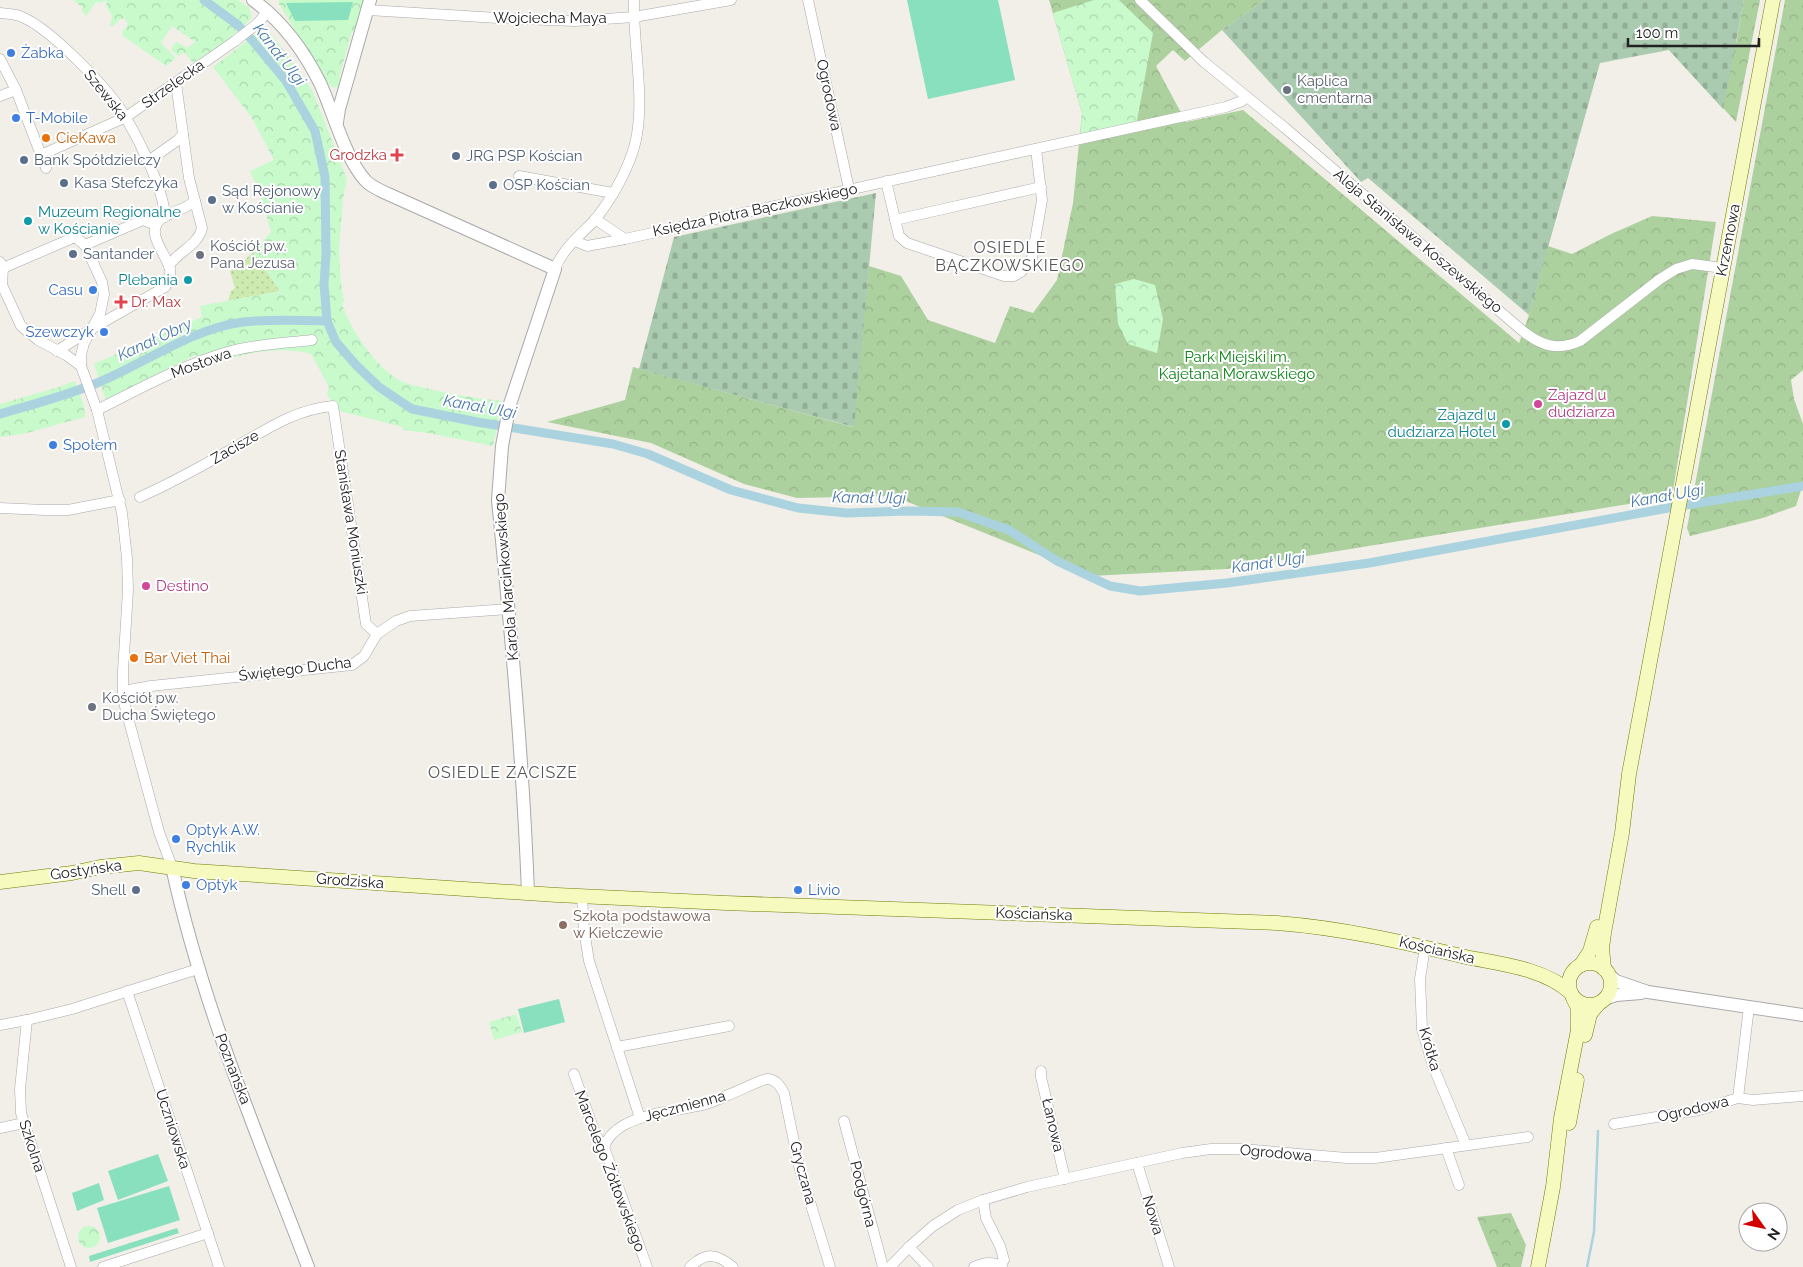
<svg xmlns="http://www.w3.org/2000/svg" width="1803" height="1267" font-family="Raleway,sans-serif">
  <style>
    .grass { fill: url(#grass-dots) }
    .forest { fill: url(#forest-crowns) }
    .cemetery { fill: url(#cemetery-stones) }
    .park { fill: url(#park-crowns) }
    .pitch { fill: #88e0be }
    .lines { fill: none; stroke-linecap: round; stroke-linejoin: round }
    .stream { stroke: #aad3df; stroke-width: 2.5 }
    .canal { stroke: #aad3df; stroke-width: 9 }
    .minor-casing { stroke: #a9a9a9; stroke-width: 11 }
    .tertiary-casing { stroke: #a9a9a9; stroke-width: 14 }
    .secondary-casing { stroke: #707d05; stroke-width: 15 }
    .minor { stroke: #fff; stroke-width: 10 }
    .tertiary { stroke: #fff; stroke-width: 12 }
    .secondary { stroke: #f7fabf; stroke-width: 14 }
    .shop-dot { fill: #3f7fe0; stroke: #fff; stroke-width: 2 }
    .worship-dot { fill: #6b7280; stroke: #fff; stroke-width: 2 }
    .food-dot { fill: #e8710a; stroke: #fff; stroke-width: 2 }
    .health-dot { fill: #e0444e; stroke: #fff; stroke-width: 2 }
    .service-dot { fill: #5c6f8a; stroke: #fff; stroke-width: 2 }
    .culture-dot { fill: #0f9aa8; stroke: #fff; stroke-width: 2 }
    .hotel-dot { fill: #d1479c; stroke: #fff; stroke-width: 2 }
    .education-dot { fill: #8d6e63; stroke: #fff; stroke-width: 2 }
    .labels { text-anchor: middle; stroke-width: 4; stroke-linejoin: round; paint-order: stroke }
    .street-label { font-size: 15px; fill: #222; stroke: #fff }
    .shop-label { font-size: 15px; fill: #366cbe; stroke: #fff; text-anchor: start }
    .worship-label { font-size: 15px; fill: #5b616d; stroke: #fff; text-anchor: start }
    .food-label { font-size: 15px; fill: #c56008; stroke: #fff; text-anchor: start }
    .health-label { font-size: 15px; fill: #be3a42; stroke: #fff; text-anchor: end }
    .service-label { font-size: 15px; fill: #4e5e75; stroke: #fff; text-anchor: start }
    .culture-label { font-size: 15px; fill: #0d838f; stroke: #fff; text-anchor: end }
    .park-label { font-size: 15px; fill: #0c8416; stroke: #fff }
    .hotel-label { font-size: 15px; fill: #b23c85; stroke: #fff; text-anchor: start }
    .education-label { font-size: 15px; fill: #785e54; stroke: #fff; text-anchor: start }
    .water-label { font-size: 16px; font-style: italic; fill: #4a7aab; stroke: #fff }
    .neighbourhood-label { font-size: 16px; letter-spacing: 1px; fill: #555; stroke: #fff }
  </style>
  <defs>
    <pattern id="grass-dots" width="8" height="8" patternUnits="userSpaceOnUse" patternTransform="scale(1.25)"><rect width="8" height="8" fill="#cdebb0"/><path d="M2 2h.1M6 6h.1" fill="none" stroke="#b0c997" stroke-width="1.8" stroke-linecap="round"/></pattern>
    <pattern id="forest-crowns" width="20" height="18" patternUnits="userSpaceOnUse" patternTransform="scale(1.25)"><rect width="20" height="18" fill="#add19e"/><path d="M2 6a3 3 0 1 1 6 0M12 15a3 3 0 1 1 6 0" fill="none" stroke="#95b388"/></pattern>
    <pattern id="cemetery-stones" width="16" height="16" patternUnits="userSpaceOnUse" patternTransform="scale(1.25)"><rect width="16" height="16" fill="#aacbaf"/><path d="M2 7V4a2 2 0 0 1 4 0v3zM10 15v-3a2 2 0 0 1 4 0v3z" fill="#92ae96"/></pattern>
    <pattern id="park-crowns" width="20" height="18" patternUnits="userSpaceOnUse" patternTransform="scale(1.25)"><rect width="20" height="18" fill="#c8facc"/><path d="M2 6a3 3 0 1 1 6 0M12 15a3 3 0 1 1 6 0" fill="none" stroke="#acd6af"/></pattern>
  </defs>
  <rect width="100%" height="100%" fill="#f2efe9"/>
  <polygon class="grass" points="253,252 280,291 228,301 231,291 235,288 230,271 245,260"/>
  <g class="forest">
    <polygon points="1049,0 1264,0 1222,30 1185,61 1173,50 1156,66 1186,122 1243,110 1519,343 1529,315 1548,246 1572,254 1611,234 1652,216 1716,222 1672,497 1227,569 1091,576 893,496 797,498 744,484 651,443 547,422 625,400 633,367 853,427 869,266 901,276 928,320 995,343 1010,306 1033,313 1057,280 1073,203 1082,113"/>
    <polygon points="1744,0 1760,0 1736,122 1669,50 1736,43"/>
    <polygon points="1785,0 1803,0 1803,370 1791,380 1794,399 1803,424 1803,484 1796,506 1763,518 1690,536 1687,528"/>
    <polygon points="1511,1213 1526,1245 1521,1267 1497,1267 1477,1217"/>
  </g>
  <g class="cemetery">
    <polygon points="1264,0 1744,0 1723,109 1669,50 1600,63 1529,315 1368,178 1361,182 1222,30"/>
    <polygon points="876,193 854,427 639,369 674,237"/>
  </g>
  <g class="park">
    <polygon points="73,0 238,0 249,7 252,18 225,42 193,63 184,52 179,56 172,51 172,46 177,42 187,48 195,42 172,26 161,43 176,58 166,66 123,36 122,32 128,24 124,18 119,20 113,26 110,25 112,16 106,6 107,1 106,1 99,3 96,2 86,16 82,11 82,7"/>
    <path d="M279 0H365L358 32 352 31 339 78 346 79C342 86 340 88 332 87L326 81 279 4Z"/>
    <polygon points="1094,0 1119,0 1153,33 1136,126 1080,138 1082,113 1053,13"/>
    <path d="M260 31H268L271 34 298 69 313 92 347 179 343 199 339 248 341 283 344 301 342 304C351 330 377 370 403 382 410 385 419 386 426 388 453 395 475 398 502 401L493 446 428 433 403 430V427L339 411 327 394 329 387 311 354C278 344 232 355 202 370L196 355 125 390 107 400 105 398 94 364 202 317 200 306 280 291 253 252 271 232 261 196 250 171 274 160 252 118 213 67Z"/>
    <polygon points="1134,279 1155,285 1163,319 1157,353 1128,344 1118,324 1115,284"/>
    <polygon points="75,381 84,406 85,417 23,434 0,437 0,404 59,387"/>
    <polygon points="516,1014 522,1032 494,1040 489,1022"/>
    <circle cx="89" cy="1237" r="11"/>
  </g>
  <g class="pitch">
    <polygon points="907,0 998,0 1015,80 928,99"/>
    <polygon points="353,2 348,20 295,21 286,3"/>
    <polygon points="559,999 565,1022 524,1033 518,1009"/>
    <polygon points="158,1154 168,1181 118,1200 108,1171"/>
    <polygon points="99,1183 104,1200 77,1211 72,1193"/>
    <polygon points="169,1186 180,1220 108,1243 97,1208"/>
    <polygon points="177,1228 179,1233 90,1262 89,1256"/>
  </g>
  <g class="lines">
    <polyline class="stream" points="1587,1267 1594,1232 1598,1131"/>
    <g class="canal">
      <polyline points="204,0 238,25 252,40 286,81 315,131 325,177 326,255 324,284 327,321 336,342 356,365 379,387 412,409 477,422 613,444 648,454 731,490 798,508 846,513 909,511 958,512 1009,530 1057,561 1110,586 1140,591 1227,583 1369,563 1668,508 1803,486"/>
      <path d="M0 414C34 404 69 395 102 381 148 361 192 329 243 322 270 319 299 320 327 321"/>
    </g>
    <g class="minor-casing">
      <g id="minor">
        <polyline points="808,0 849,189"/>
        <path d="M1140 0 1204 62 1284 127 1524 332C1542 346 1558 351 1580 341L1660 279 1676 269 1692 264 1723 268"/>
        <polyline points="368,10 498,18 575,21 634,17 731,0"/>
        <path d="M0 13C8 14 15 14 22 17 51 29 111 91 126 118 140 142 164 190 165 217"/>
        <polyline points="0,59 16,90 46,168"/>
        <polyline points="0,96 16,90"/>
        <polyline points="41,155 126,117 235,41 257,24 268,11"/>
        <polyline points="147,162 178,140 183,134"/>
        <polyline points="519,176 613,193"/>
        <polyline points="886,181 899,236 907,243 1004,276 1014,276 1021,272 1032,258 1042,200 1036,149"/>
        <polyline points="595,219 625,239"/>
        <polyline points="895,220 1041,187"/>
        <polyline points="575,241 587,246 625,239 1226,107 1242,101 1246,97"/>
        <polyline points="85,245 143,220 156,225"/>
        <polyline points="0,262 3,268 2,285 21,326 38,340 66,355 81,366"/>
        <path d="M169 266C178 251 198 246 202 228L189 178 176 83"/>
        <polyline points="3,268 75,237 85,245 102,282 104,294 100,314 84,343 81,355 81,366 97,410 122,513 127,558 128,590 123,671 123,699 159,832 172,867"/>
        <path d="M555 269C562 250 579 236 593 222 601 213 607 203 613 194 624 175 634 155 637 134 644 93 633 42 634 0"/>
        <path d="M57 351 93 328 165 287C169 281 171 276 170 269 167 255 144 232 161 219 171 211 185 210 195 201"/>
        <path d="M97 410C141 388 184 364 231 351 258 344 285 343 312 340"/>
        <path d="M140 497C172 483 202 466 232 449 264 431 295 409 333 406L366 624 377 634"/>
        <polyline points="0,508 45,510 68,510 120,500"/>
        <polyline points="123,691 151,686 352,665 364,656 377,634 396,621 410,616 509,609"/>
        <polyline points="582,896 584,930 589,961 640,1118"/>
        <polyline points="1425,947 1420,979 1422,1029 1433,1066 1466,1145"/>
        <polyline points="127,991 219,1267"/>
        <polyline points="27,1020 20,1089 21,1113 71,1267"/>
        <polyline points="0,1025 27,1020 72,1009 198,969"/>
        <polyline points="617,1047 729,1026"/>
        <polyline points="1041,1071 1041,1077 1065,1179"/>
        <polyline points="574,1074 596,1136 604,1147 647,1267"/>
        <polyline points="1738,1098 1749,1007"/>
        <polyline points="844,1121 883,1267"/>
        <polyline points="1614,1124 1699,1110 1738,1098 1753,1100 1803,1096"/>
        <polyline points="0,1128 24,1123"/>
        <path d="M604 1147C608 1136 615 1130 624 1125 648 1112 677 1111 703 1105 712 1102 720 1099 728 1095 737 1092 762 1079 767 1079 776 1079 780 1086 784 1093L799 1166 830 1267"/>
        <polyline points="1446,1148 1459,1185"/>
        <polyline points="1137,1163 1169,1267"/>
        <polyline points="983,1200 986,1218 1000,1246 1004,1260 1000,1265"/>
        <polyline points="909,1247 928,1267"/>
        <polyline points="103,1267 208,1233"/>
        <path d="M690 1267C706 1252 716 1253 733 1267"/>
        <polyline points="890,1267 909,1247 933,1226 958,1210 983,1200 1027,1187 1182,1153 1211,1149 1242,1149 1347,1158 1375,1158 1528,1137"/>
        <path d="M974 1267C984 1262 993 1261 1002 1267"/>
      </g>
    </g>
    <g class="tertiary-casing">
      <g id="tertiary">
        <path d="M253 0C282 21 304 51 320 83 333 111 345 158 365 180 371 187 380 190 388 194L555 269 510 404 502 446 498 500C511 631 523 761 528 893"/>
        <polyline points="337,122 339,109 370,0"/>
        <path d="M172 867C202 1005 258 1136 308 1267"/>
        <polyline points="1608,974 1616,981 1648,992 1803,1015"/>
        <polyline points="1604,999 1616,995 1641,993"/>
      </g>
    </g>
    <g class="secondary-casing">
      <g id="secondary">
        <path d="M0 882 72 873 100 867 139 863 194 871 557 895 726 903 1277 923C1342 928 1403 942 1466 957 1500 964 1543 968 1570 992"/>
        <circle cx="1590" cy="984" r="21"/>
        <polyline points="1581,965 1590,951 1597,927"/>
        <polyline points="1604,969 1602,948 1604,933 1622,833 1629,774 1773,0"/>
        <polyline points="1585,1035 1590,1014 1599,1003"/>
        <polyline points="1569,1123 1577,1080"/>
        <polyline points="1538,1267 1553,1187 1561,1118 1578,1030 1578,1008 1573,998"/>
      </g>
    </g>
    <use href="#minor" class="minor"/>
    <use href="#tertiary" class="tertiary"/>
    <use href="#secondary" class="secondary"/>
  </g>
  <g class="shop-dot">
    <circle cx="11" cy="53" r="5"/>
    <circle cx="16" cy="118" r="5"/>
    <circle cx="93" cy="290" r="5"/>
    <circle cx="104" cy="332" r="5"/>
    <circle cx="53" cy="445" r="5"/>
    <circle cx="176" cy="839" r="5"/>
    <circle cx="186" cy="885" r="5"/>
    <circle cx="798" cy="890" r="5"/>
  </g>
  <g class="worship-dot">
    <circle cx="1287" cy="90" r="5"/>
    <circle cx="200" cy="255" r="5"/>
    <circle cx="92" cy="707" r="5"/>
  </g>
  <g class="food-dot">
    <circle cx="46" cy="138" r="5"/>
    <circle cx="134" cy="658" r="5"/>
  </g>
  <g class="health-dot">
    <path d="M394.5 147.5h5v5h5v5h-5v5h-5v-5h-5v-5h5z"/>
    <path d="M118.5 294.5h5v5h5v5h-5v5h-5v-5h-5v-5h5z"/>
  </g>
  <g class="service-dot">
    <circle cx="456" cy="156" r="5"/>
    <circle cx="24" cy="160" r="5"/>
    <circle cx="64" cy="183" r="5"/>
    <circle cx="493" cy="185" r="5"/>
    <circle cx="212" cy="200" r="5"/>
    <circle cx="73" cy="254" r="5"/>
    <circle cx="136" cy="890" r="5"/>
  </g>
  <g class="culture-dot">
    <circle cx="28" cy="221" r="5"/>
    <circle cx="188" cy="280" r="5"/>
    <circle cx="1506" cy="424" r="5"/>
  </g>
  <g class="hotel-dot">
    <circle cx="1538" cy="404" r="5"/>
    <circle cx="146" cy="586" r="5"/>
  </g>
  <circle class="education-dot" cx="563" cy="925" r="5"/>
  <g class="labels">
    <g class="street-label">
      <text x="550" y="23">Wojciecha Maya</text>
      <text transform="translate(173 84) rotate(-35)" y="5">Strzelecka</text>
      <text transform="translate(106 95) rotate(51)" y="5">Szewska</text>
      <text transform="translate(829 95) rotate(78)" y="5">Ogrodowa</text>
      <text transform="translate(755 210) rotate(-12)" y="5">Księdza Piotra Bączkowskiego</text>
      <text transform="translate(1728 240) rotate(-79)" y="5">Krzemowa</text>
      <text transform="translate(1418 241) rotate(40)" y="5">Aleja Stanisława Koszewskiego</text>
      <text transform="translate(201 363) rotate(-20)" y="5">Mostowa</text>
      <text transform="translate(235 447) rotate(-30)" y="5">Zacisze</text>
      <text transform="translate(351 522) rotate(81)" y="5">Stanisława Moniuszki</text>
      <text transform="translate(506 577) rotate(-95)" y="5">Karola Marcinkowskiego</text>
      <text transform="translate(295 669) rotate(-7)" y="5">Świętego Ducha</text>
      <text transform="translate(86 870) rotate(-8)" y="5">Gostyńska</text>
      <text transform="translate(350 881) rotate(4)" y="5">Grodziska</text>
      <text transform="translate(1034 914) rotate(2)" y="5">Kościańska</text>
      <text transform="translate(1437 950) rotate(13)" y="5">Kościańska</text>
      <text transform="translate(1430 1049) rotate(74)" y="5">Krótka</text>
      <text transform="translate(233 1069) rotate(69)" y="5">Poznańska</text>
      <text transform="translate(685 1106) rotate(-15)" y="5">Jęczmienna</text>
      <text transform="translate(1693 1109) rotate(-13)" y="5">Ogrodowa</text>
      <text transform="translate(1053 1125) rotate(77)" y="5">Łanowa</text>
      <text transform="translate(173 1129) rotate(72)" y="5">Uczniowska</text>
      <text transform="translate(32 1146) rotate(72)" y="5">Szkolna</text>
      <text transform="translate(1276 1153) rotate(5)" y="5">Ogrodowa</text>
      <text transform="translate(610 1171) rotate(69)" y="5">Marcelego Żółtowskiego</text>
      <text transform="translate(803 1173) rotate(75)" y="5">Gryczana</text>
      <text transform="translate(863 1194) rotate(76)" y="5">Podgórna</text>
      <text transform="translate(1153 1215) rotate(73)" y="5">Nowa</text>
    </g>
    <g class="shop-label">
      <text x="21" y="58">Żabka</text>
      <text x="26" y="123">T-Mobile</text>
      <text x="83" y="295" text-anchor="end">Casu</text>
      <text x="94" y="337" text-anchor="end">Szewczyk</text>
      <text x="63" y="450">Społem</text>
      <text x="186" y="835">Optyk A.W.<tspan x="186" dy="17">Rychlik</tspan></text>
      <text x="196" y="890">Optyk</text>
      <text x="808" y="895">Livio</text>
    </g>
    <g class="worship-label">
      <text x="1297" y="86">Kaplica<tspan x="1297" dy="17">cmentarna</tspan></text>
      <text x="210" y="251">Kościół pw.<tspan x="210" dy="17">Pana Jezusa</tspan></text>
      <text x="102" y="703">Kościół pw.<tspan x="102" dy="17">Ducha Świętego</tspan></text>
    </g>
    <g class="food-label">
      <text x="56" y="143">CieKawa</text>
      <text x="144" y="663">Bar Viet Thai</text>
    </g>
    <g class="health-label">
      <text x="387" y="160">Grodzka</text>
      <text x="131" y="307" text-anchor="start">Dr. Max</text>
    </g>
    <g class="service-label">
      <text x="466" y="161">JRG PSP Kościan</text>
      <text x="34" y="165">Bank Spółdzielczy</text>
      <text x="74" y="188">Kasa Stefczyka</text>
      <text x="503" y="190">OSP Kościan</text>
      <text x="222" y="196">Sąd Rejonowy<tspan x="222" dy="17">w Kościanie</tspan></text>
      <text x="83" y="259">Santander</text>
      <text x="126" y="895" text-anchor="end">Shell</text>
    </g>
    <g class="culture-label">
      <text x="38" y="217" text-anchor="start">Muzeum Regionalne<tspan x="38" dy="17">w Kościanie</tspan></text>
      <text x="178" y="285">Plebania</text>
      <text x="1496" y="420">Zajazd u<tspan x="1496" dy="17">dudziarza Hotel</tspan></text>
    </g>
    <g class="park-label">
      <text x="1237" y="362">Park Miejski im.<tspan x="1237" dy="17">Kajetana Morawskiego</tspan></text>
    </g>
    <g class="hotel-label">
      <text x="1548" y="400">Zajazd u<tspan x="1548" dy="17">dudziarza</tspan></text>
      <text x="156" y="591">Destino</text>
    </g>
    <g class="education-label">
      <text x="573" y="921">Szkoła podstawowa<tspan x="573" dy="17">w Kiełczewie</tspan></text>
    </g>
    <g class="water-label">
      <text transform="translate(280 54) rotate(52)" y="6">Kanał Ulgi</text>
      <text transform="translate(154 339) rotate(-25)" y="6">Kanał Obry</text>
      <text transform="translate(480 406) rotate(10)" y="6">Kanał Ulgi</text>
      <text transform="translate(1667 495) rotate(-10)" y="6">Kanał Ulgi</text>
      <text transform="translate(869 497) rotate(1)" y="6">Kanał Ulgi</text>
      <text transform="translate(1268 562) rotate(-8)" y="6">Kanał Ulgi</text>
    </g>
    <g class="neighbourhood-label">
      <text x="1010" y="253">OSIEDLE<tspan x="1010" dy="18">BĄCZKOWSKIEGO</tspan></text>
      <text x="503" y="778">OSIEDLE ZACISZE</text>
    </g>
  </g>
  <g transform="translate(1763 1227) rotate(123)"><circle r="24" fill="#ffffff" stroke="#a7a7a7"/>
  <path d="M0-4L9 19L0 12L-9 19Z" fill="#d40000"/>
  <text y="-8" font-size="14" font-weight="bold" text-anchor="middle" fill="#222222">N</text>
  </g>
  <path d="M1628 38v8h131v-8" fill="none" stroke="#222222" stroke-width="2.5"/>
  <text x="1636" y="38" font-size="15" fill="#222222" stroke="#ffffff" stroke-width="4" paint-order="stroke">100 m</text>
</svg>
